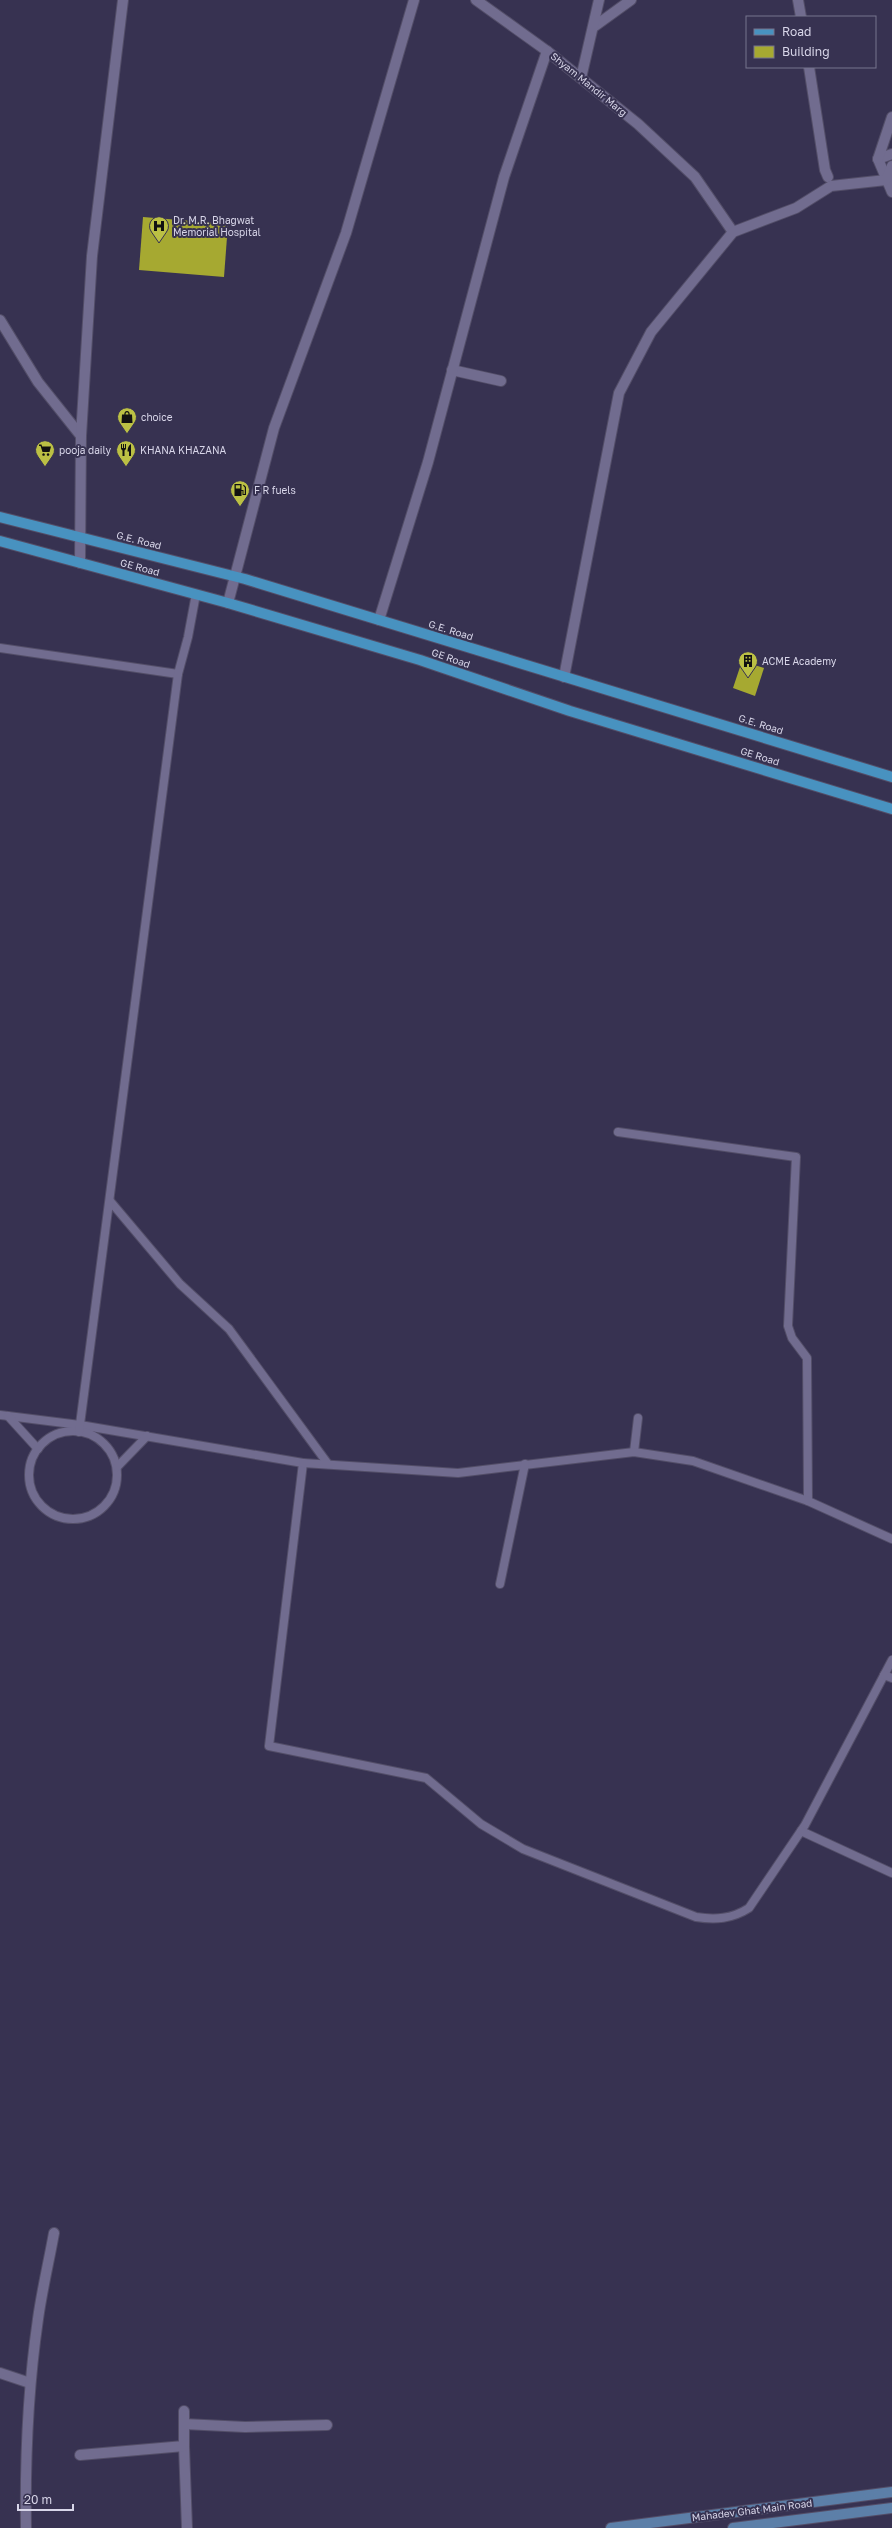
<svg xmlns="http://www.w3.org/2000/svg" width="892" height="2528" font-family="'Golos Text',sans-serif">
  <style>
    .building { fill: #a6a931 }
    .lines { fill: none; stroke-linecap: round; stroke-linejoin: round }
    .lane-casing { stroke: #534e68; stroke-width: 10 }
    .street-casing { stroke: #534e68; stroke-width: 12 }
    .secondary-casing { stroke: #534e68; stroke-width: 12 }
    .primary-casing { stroke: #534e68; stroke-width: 12 }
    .lane { stroke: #716c8f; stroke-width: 8 }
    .street { stroke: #716c8f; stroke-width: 10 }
    .secondary { stroke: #5c7fa8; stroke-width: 10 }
    .primary { stroke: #4892c0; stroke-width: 10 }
    .labels { text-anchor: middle; stroke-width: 4; stroke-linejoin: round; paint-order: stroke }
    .street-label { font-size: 10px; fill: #d8d6e9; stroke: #373251 }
    .poi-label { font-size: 10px; fill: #d8d6e9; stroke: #373251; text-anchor: start }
  </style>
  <rect width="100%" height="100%" fill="#373251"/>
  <g class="building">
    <polygon points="143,217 228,224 224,277 139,270"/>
    <polygon points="742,661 764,668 755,696 733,688"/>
  </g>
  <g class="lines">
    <g class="lane-casing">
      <g id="lane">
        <polyline points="0,648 178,674"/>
        <polyline points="618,1132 796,1157 788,1326 792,1338 807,1358 808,1501"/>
        <polyline points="110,1201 180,1284 229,1329 328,1464"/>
        <path d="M0 1415 80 1425 303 1463 269 1746 426 1778 481 1824 523 1849 696 1917C715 1920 732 1919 749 1908L805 1825 892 1660"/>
        <polyline points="8,1416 38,1449"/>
        <circle cx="73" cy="1475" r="44"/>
        <polyline points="79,1432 178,674 188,637 196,594"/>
        <polyline points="634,1452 638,1418"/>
        <polyline points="303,1463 458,1473 634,1452 693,1461 808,1501 892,1539"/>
        <polyline points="117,1467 147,1436"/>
        <polyline points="500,1584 525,1464"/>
        <polyline points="884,1675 892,1678"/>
        <polyline points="801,1831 892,1873"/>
      </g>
    </g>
    <g class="street-casing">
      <g id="street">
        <polyline points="476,0 547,51 638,124 695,177 733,232"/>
        <polyline points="798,0 801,17"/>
        <polyline points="595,26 631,0"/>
        <polyline points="809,67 825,170 828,177"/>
        <polyline points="581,78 599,0"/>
        <polyline points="892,154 878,159 892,192"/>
        <polyline points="878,159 892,117"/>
        <polyline points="0,320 38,382 81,436"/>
        <polyline points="452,370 501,381"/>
        <polyline points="80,563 81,436 92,256 123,0"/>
        <polyline points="228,603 274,428 346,233 414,0"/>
        <polyline points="379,620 428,462 504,177 547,51"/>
        <polyline points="564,677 619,393 651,332 733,232 796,208 831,186 886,180 892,166"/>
        <polyline points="0,2373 30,2383"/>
        <polyline points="184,2424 245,2427 327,2425"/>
        <polyline points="184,2446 187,2528"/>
        <polyline points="80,2455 184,2446 184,2411"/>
        <path d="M26 2528C25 2458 28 2388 38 2319 42 2290 49 2261 54 2233"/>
      </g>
    </g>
    <g class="secondary-casing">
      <g id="secondary">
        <polyline points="611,2528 892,2492"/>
        <polyline points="733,2528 892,2508"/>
      </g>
    </g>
    <g class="primary-casing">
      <g id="primary">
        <polyline points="0,517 245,579 892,777"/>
        <polyline points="0,541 228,603 420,660 570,711 892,809"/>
      </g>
    </g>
    <use href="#lane" class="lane"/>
    <use href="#street" class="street"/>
    <use href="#secondary" class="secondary"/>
    <use href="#primary" class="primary"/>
  </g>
  <defs>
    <g id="hospital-pin" transform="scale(1)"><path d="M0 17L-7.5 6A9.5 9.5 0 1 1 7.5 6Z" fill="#bbc044" stroke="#373251"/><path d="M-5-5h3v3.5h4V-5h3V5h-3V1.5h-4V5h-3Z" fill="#111"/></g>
    <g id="shop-pin" transform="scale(1)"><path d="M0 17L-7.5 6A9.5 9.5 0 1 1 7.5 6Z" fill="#bbc044" stroke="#373251"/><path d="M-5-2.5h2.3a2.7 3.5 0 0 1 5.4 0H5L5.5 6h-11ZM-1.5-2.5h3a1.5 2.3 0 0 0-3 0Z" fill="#111"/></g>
    <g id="supermarket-pin" transform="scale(1)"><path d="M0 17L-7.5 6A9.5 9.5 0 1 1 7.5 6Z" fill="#bbc044" stroke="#373251"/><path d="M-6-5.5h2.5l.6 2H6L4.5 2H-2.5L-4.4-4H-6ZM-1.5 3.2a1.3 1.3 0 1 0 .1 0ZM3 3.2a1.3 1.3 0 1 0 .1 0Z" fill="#111"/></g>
    <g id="restaurant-pin" transform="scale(1)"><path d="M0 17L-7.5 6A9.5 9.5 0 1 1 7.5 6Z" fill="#bbc044" stroke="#373251"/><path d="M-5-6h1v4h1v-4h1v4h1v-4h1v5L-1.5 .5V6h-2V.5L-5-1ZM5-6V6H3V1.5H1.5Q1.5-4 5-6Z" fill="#111"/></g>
    <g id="fuel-pin" transform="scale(1)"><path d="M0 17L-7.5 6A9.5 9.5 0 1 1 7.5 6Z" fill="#bbc044" stroke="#373251"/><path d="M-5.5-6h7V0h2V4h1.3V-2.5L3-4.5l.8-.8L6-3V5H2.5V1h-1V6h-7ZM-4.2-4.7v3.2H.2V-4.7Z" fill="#111"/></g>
    <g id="building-pin" transform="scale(1)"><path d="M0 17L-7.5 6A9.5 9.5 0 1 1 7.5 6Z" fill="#bbc044" stroke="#373251"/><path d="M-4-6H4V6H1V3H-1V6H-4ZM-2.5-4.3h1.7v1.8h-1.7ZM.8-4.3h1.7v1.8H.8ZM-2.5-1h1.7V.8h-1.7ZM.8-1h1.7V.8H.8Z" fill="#111"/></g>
  </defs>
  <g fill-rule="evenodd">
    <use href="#hospital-pin" x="159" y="226"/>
    <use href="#shop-pin" x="127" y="417"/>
    <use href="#supermarket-pin" x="45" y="450"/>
    <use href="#restaurant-pin" x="126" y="450"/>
    <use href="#fuel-pin" x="240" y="490"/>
    <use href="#building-pin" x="748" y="661"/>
  </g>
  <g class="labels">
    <g class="street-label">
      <text transform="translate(589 84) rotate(39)" y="4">Shyam Mandir Marg</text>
      <text transform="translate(139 540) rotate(14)" y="4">G.E. Road</text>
      <text transform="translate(140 567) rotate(15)" y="4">GE Road</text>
      <text transform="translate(451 630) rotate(17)" y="4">G.E. Road</text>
      <text transform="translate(451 658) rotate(19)" y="4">GE Road</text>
      <text transform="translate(761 724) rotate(17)" y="4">G.E. Road</text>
      <text transform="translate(760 756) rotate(17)" y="4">GE Road</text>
      <text transform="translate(752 2510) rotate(-7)" y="4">Mahadev Ghat Main Road</text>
    </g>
    <g class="poi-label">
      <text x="173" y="224">Dr. M.R. Bhagwat<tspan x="173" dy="12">Memorial Hospital</tspan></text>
      <text x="141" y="421">choice</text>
      <text x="59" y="454">pooja daily</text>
      <text x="140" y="454">KHANA KHAZANA</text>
      <text x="254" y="494">F R fuels</text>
      <text x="762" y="665">ACME Academy</text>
    </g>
  </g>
  <rect x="746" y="16" width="130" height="52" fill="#373251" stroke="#77748e"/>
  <rect x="754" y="29" width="20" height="6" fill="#4892c0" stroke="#77748e"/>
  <text x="782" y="36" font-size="12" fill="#d8d6e9">Road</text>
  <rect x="754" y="46" width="20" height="12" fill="#a6a931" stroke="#77748e"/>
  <text x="782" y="56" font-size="12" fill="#d8d6e9">Building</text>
  <path d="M18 2504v6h55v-6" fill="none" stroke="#d8d6e9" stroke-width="2"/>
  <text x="24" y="2504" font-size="12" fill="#d8d6e9" stroke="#373251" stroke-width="3" paint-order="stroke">20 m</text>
</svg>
